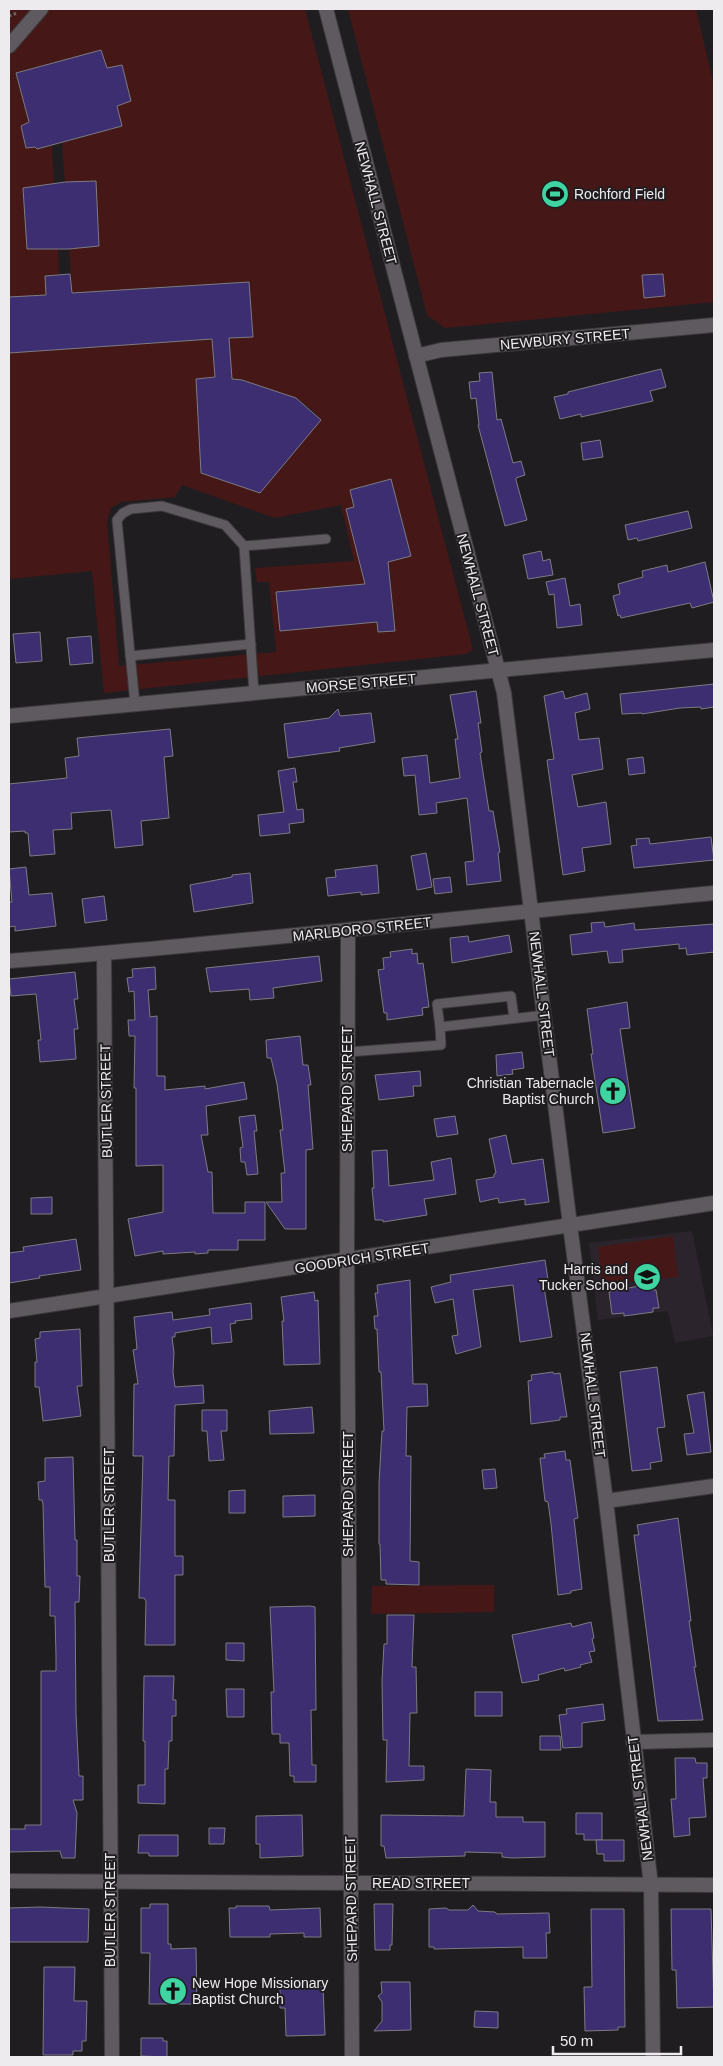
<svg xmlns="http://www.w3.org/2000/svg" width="723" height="2066" font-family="Arial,sans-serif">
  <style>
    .built { fill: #2c242d }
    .green { fill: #451817; fill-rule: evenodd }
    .building { fill: #3d2d71; stroke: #7c7b81 }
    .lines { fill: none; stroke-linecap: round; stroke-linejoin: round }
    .service-casing { stroke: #3c393c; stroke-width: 11 }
    .minor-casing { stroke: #3c393c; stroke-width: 16 }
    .tertiary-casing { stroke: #3c393c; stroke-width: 16 }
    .secondary-casing { stroke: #3c393c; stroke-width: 16 }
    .path { stroke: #6a676b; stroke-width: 3; stroke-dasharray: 2.5 2.5; stroke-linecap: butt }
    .service { stroke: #5e5a5f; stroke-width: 9 }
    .minor { stroke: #5e5a5f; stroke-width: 14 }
    .tertiary { stroke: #5e5a5f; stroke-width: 14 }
    .secondary { stroke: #5e5a5f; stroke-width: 14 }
    .labels { text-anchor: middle; stroke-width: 4; stroke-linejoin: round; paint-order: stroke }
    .poi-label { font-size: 14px; fill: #eeebee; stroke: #201d21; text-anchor: start }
    .street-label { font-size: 14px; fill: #eeebee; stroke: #201d21 }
  </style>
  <rect width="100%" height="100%" fill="#201d21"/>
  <polygon class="built" points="692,1231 713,1336 675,1343 668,1311 598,1320 589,1243"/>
  <g class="green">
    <path d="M9 9H305L473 650 466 654 104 693 92 571 9 579V353L212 339 215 377 260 493 321 420 312 410 296 398 232 379 229 338 253 336 249 282 72 293 69 248 99 246 96 181 65 183 62 143 122 126 117 106 131 101 122 65 107 68 101 50 16 73 29 122 21 126 26 148 35 147 37 149 52 146 54 184 28 249H58L59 275 45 276 46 295 9 297ZM391 479 411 556 386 562 390 573 395 630 377 622 280 631 276 592 365 584 346 509 354 507 350 490ZM182 485 275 518 341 505 354 561 255 568 257 582H269L276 652 119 666 107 522 111 508 121 502 175 497Z"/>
    <polygon points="348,9 696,9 714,86 714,302 445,328 427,315"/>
    <polygon points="673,1236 678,1277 602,1285 598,1247"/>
    <polygon points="494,1585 494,1612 371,1614 372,1586"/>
  </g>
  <g class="building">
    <polygon points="101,50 107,68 122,65 131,101 117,106 122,126 37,149 35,147 26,148 21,126 29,122 16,73"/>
    <polygon points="96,181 99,246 69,249 27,249 23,188 65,182"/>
    <polygon points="70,274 72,293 249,282 253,337 229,338 232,379 242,380 296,398 321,420 260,493 201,473 196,379 215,377 212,339 9,353 9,297 46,295 45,276"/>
    <polygon points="663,274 665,296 644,298 642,275"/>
    <polygon points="661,369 666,387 650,391 653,401 581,417 581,414 560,419 554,397 568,394 568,392"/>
    <polygon points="492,372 497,420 501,419 513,463 521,461 525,475 516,478 516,480 527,520 505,526 478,425 479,425 476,398 471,399 469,382 480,381 479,373"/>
    <polygon points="600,440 603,457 583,460 581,443"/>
    <polygon points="391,479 411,556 388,562 395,631 378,632 377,622 280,631 276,592 365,584 346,509 354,507 350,490"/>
    <polygon points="688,511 692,528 638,541 637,538 628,540 625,525"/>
    <polygon points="541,551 543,561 550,559 553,575 528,579 523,555"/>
    <polygon points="705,562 714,602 692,608 690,603 621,618 620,615 618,616 613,596 620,594 618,584 643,577 642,571 667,565 668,572"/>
    <polygon points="565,578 570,606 580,604 582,625 557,628 554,594 549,595 546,582"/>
    <polygon points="40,632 42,661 16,663 13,634"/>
    <polygon points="91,636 93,663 70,665 67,638"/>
    <polygon points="714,684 714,707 701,709 701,707 680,708 642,714 642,713 622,714 620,694"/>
    <polygon points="476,691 481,723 478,723 482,752 480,753 489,811 493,811 500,852 498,853 501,881 467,885 465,862 474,861 467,798 436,803 437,813 419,815 415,775 404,776 402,758 427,755 430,783 460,778 455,739 458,739 450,695"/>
    <polygon points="563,691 565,699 587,693 590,709 575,713 579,740 599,738 603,769 572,775 578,807 606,802 611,844 582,848 585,871 563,875 547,760 554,759 544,696"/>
    <polygon points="338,709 340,716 371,713 375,742 339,748 340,751 288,758 284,724 329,718"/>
    <polygon points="170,729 173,756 164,757 169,818 141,821 143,845 115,848 111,810 71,813 72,829 53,830 55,854 30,856 28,833 25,833 25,831 9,832 9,784 67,778 65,758 79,756 77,738"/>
    <polygon points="643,757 645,773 629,775 627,759"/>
    <polygon points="295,768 297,782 293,782 297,810 303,809 304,822 289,824 290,833 260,836 258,815 284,812 278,771"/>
    <polygon points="711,837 714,860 634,868 631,846 637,845 636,839 649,838 650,844"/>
    <polygon points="426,853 432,887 417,890 411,856"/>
    <polygon points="377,865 379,893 361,895 361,892 328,896 326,878 336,877 335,870"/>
    <polygon points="26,867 29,895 52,893 56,926 15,931 15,926 9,927 9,902 12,902 9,869"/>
    <polygon points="250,873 253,903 194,912 190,885 232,877 232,875"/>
    <polygon points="450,877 452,892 435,894 433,879"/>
    <polygon points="104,896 107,920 85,923 82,899"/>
    <polygon points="604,922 605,927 634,923 635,930 714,924 714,952 687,955 686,948 679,949 679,944 622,950 623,962 609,963 607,951 572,955 570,935 592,932 591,923"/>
    <polygon points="509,935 512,952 452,963 450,938 468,936 469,942"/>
    <polygon points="412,949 412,954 417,953 418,964 423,963 429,1007 422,1008 423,1015 387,1020 387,1013 384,1013 378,970 384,969 383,958 391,957 390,952"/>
    <polygon points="319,956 322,981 273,988 274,998 250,1000 249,989 210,992 206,968"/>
    <polygon points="155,967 156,989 148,990 150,1017 157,1016 157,1076 165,1076 165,1090 205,1086 205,1089 244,1082 247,1099 206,1106 208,1135 201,1135 208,1172 212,1172 213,1213 245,1213 245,1202 265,1202 265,1240 238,1240 238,1250 208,1250 208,1253 195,1254 195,1252 163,1254 163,1251 135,1256 128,1219 163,1212 163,1165 136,1166 136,1088 134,1088 135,1036 129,1036 128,1020 135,1020 134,991 129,992 127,978 133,977 132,969"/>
    <polygon points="75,972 78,999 74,999 78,1029 74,1029 76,1059 40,1062 38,1040 41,1040 36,994 11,996 9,979"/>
    <polygon points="627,1002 630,1028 620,1029 635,1128 603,1133 591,1054 593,1054 587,1009"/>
    <polygon points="300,1036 303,1065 308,1065 311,1085 308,1085 313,1149 306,1150 306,1229 285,1229 266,1202 282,1202 281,1173 285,1173 280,1130 283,1130 277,1084 271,1058 267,1058 266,1040"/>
    <polygon points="522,1052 524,1068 512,1070 513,1074 497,1076 496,1055"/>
    <polygon points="420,1071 421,1086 413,1086 414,1096 379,1100 375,1075"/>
    <polygon points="255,1115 257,1131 254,1131 258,1174 247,1175 245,1162 241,1162 240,1148 243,1147 239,1117"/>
    <polygon points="455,1116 458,1134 437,1137 434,1119"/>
    <polygon points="506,1135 512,1164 543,1159 549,1202 525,1205 525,1199 499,1203 498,1198 480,1202 476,1180 494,1177 494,1174 496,1173 489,1139"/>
    <polygon points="387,1150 389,1186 434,1180 431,1162 451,1158 456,1194 424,1199 427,1215 383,1222 383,1220 375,1220 372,1188 374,1188 372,1151"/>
    <polygon points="52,1197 52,1214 31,1214 31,1198"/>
    <polygon points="76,1239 81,1270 39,1276 40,1278 9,1283 9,1253 24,1251 23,1247"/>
    <polygon points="545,1260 548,1280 543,1281 552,1337 520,1342 513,1285 473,1290 481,1347 456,1354 452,1336 458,1335 453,1299 435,1303 431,1287 451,1282 450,1275"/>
    <polygon points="410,1280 413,1384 427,1384 428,1406 407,1407 406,1456 411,1456 410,1561 419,1562 419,1585 386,1584 386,1580 381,1580 380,1544 379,1544 379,1483 382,1431 384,1431 381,1372 379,1372 377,1329 375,1329 374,1316 378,1316 375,1293 378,1293 377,1285"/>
    <polygon points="649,1284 650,1290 656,1290 659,1308 653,1308 653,1312 624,1316 624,1313 612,1314 609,1292"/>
    <polygon points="314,1292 315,1301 318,1300 320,1364 284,1365 282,1321 284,1321 281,1297"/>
    <polygon points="251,1303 252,1319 235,1321 236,1323 230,1324 232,1342 212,1344 211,1327 175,1333 175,1337 172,1337 174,1353 173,1372 175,1387 203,1385 204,1403 175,1405 174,1456 169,1456 168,1500 175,1500 175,1556 183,1556 183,1575 175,1575 175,1645 145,1645 146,1601 144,1598 139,1598 143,1456 133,1456 134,1384 138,1384 133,1350 137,1349 134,1317 172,1312 173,1320 210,1315 209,1309"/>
    <polygon points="80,1329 82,1386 77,1386 81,1416 43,1421 39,1387 35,1387 35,1362 37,1362 35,1339 40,1338 40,1332"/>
    <polygon points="657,1367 665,1427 657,1428 662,1461 650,1463 651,1469 632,1471 620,1372"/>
    <polygon points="553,1372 554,1374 560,1373 567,1417 560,1417 560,1420 531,1424 528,1381 532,1380 531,1375"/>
    <polygon points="704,1392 711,1452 687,1455 684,1434 694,1433 687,1395"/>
    <polygon points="312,1407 314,1433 270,1434 269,1411"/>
    <polygon points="202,1410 227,1410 227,1431 221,1431 224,1460 209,1461 207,1431 202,1431"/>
    <polygon points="565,1451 566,1460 570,1460 578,1518 574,1519 582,1589 571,1591 571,1593 558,1595 551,1524 548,1502 545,1501 540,1458 545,1458 544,1454"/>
    <polygon points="73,1457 75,1540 77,1540 77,1576 80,1576 79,1602 75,1602 76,1714 79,1776 83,1776 83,1800 73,1800 77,1813 75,1858 62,1858 60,1851 9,1852 9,1829 25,1829 25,1825 41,1825 41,1671 56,1671 56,1656 55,1616 50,1616 50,1587 45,1587 43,1504 42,1500 39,1500 38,1482 45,1481 45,1458"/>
    <polygon points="495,1469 497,1488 484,1489 482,1470"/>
    <polygon points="245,1490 245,1513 229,1513 229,1491"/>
    <polygon points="315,1495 315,1516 283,1517 283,1496"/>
    <polygon points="678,1518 691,1621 689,1621 696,1667 694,1667 703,1720 658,1721 634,1535 639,1535 637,1525"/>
    <polygon points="310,1606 315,1607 316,1710 311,1710 312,1765 316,1765 316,1782 294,1782 294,1776 290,1776 289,1743 280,1743 280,1734 272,1734 271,1692 274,1692 270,1607"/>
    <polygon points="387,1615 414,1615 412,1667 416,1667 417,1713 410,1713 409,1766 424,1766 424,1780 386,1782 387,1740 383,1740 382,1681 384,1644 387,1644"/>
    <polygon points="591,1622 594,1638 592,1639 595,1651 589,1652 592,1662 580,1665 581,1667 565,1671 564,1668 538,1675 539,1680 522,1683 512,1635 571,1623 572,1627"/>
    <polygon points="226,1643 244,1643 244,1661 226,1660"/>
    <polygon points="144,1676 174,1676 173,1700 176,1700 176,1716 172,1716 172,1741 169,1741 168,1769 165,1769 165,1804 138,1803 138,1785 145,1785 145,1741 143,1741"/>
    <polygon points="226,1689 244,1689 244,1717 227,1717"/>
    <rect x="475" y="1692" width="27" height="24"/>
    <polygon points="603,1704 605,1720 582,1723 582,1747 563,1748 559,1715 567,1714 566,1709"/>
    <polygon points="540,1736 560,1736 561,1750 540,1750"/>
    <polygon points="675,1758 695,1758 696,1763 707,1763 707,1778 703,1778 706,1817 689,1818 690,1835 674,1837 671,1799 676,1799"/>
    <polygon points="466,1769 491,1770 490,1802 496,1802 496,1817 523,1817 523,1822 545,1822 545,1857 512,1858 502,1857 502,1853 465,1852 465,1856 386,1858 384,1846 381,1846 381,1815 464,1816"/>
    <polygon points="576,1813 602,1813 602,1840 584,1840 584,1834 576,1834"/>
    <polygon points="302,1815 303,1856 260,1858 260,1844 256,1844 256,1816"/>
    <polygon points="209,1828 225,1828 224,1844 209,1844"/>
    <polygon points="139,1835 178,1835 178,1856 149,1856 149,1853 138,1853"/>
    <polygon points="596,1840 624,1840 624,1861 604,1861 604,1854 597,1854"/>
    <polygon points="150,1904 168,1904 168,1944 171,1944 171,1949 196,1948 197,2004 149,2004 150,1953 141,1953 141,1908 150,1908"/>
    <polygon points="374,1904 393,1904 392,1945 390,1945 390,1950 375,1950"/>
    <polygon points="473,1905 478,1911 495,1912 497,1914 549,1913 550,1933 546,1933 547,1958 523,1958 523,1947 434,1949 434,1947 429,1947 429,1909 446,1908 449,1910 468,1910"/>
    <polygon points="236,1906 269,1906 270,1910 320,1908 321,1937 304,1937 304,1933 270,1934 270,1937 230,1937 229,1908 236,1908"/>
    <polygon points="40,1907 89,1909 88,1942 9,1942 9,1908"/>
    <polygon points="591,1909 624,1909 625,2027 618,2027 618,2030 585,2031 584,1987 592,1987"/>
    <polygon points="671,1909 711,1909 714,2007 677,2008 676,1970 672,1970"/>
    <polygon points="44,1967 75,1967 74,2001 87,2001 86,2041 82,2041 82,2051 73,2051 73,2055 43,2055"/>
    <polygon points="381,1982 410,1982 411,2030 374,2031 382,2021 382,2002 378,1996 382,1993"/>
    <polygon points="323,1986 325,2035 286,2036 285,2008 280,2008 280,1987"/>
    <polygon points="475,2011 498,2012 498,2028 474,2027"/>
    <polygon points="141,2038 163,2038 163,2041 167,2041 167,2057 141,2056"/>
  </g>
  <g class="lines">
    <g class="service-casing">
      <g id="service">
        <polyline points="130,656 251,644"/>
        <polyline points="254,693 244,546 326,539"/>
        <polyline points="135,704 117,520 123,513 131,509 162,506 225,525 244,546"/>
        <polyline points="440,1027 437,1004 511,996 514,1018"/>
        <polyline points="348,1052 441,1045 440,1027 545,1015"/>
      </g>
    </g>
    <g class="minor-casing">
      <g id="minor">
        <polyline points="9,46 41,9"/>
        <polyline points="416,356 441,350 714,325"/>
        <polyline points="348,931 347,1260 352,2057"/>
        <polyline points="104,954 112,2057"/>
        <path d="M9 961C244 943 479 915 714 893"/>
        <polyline points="570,1225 606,1501 651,1885 653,2057"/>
        <polyline points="606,1501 714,1486"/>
        <polyline points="633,1742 714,1740"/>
        <polyline points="9,1881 714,1885"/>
      </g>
    </g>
    <g class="tertiary-casing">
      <polyline id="tertiary" points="326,9 504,693 570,1225"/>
    </g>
    <g class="secondary-casing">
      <g id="secondary">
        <polyline points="9,716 714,650"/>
        <polyline points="9,1311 714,1203"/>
      </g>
    </g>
    <polyline class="path" points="9,16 17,13"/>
    <use href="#service" class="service"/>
    <use href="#minor" class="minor"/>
    <use href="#tertiary" class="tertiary"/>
    <use href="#secondary" class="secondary"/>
  </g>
  <defs>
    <g id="stadium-disc" transform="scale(1.4375)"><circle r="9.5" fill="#40d4a2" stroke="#201d21"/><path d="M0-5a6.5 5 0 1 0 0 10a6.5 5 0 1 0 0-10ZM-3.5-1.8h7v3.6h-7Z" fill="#111"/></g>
    <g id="church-disc" transform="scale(1.4375)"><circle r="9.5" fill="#40d4a2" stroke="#201d21"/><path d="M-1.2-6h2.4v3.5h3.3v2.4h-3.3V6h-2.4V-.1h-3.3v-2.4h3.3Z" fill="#111"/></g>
    <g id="school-disc" transform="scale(1.4375)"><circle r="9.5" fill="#40d4a2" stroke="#201d21"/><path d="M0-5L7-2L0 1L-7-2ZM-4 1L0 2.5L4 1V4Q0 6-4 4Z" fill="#111"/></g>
  </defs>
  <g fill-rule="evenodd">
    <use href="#stadium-disc" x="555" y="194"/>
    <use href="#church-disc" x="613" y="1091"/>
    <use href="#school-disc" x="647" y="1277"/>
    <use href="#church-disc" x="173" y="1991"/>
  </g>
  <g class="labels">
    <g class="poi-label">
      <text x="574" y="199">Rochford Field</text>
      <text x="594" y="1088" text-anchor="end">Christian Tabernacle<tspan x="594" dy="16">Baptist Church</tspan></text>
      <text x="628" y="1274" text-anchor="end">Harris and<tspan x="628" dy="16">Tucker School</tspan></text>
      <text x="192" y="1988">New Hope Missionary<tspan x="192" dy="16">Baptist Church</tspan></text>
    </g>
    <g class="street-label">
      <text transform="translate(376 203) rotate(75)" y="5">NEWHALL STREET</text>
      <text transform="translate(565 339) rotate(-5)" y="5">NEWBURY STREET</text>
      <text transform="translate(478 595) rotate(75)" y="5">NEWHALL STREET</text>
      <text transform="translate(361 683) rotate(-5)" y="5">MORSE STREET</text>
      <text transform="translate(362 929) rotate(-6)" y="5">MARLBORO STREET</text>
      <text transform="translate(542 994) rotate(83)" y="5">NEWHALL STREET</text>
      <text transform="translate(347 1089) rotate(-90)" y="5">SHEPARD STREET</text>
      <text transform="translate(106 1101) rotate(-91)" y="5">BUTLER STREET</text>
      <text transform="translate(362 1258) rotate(-9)" y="5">GOODRICH STREET</text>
      <text transform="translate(593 1395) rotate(83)" y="5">NEWHALL STREET</text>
      <text transform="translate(348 1494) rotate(-90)" y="5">SHEPARD STREET</text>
      <text transform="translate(109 1505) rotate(-90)" y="5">BUTLER STREET</text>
      <text transform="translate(640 1798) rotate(-97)" y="5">NEWHALL STREET</text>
      <text x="421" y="1888">READ STREET</text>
      <text transform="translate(351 1899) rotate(-91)" y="5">SHEPARD STREET</text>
      <text transform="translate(110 1910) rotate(-90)" y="5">BUTLER STREET</text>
    </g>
  </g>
  <rect width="723" height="2066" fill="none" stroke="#eeebee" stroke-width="20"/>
  <path d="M553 2046v8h128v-8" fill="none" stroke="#eeebee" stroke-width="2.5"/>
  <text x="560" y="2046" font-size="15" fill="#eeebee" stroke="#201d21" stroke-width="4" paint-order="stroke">50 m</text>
</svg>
